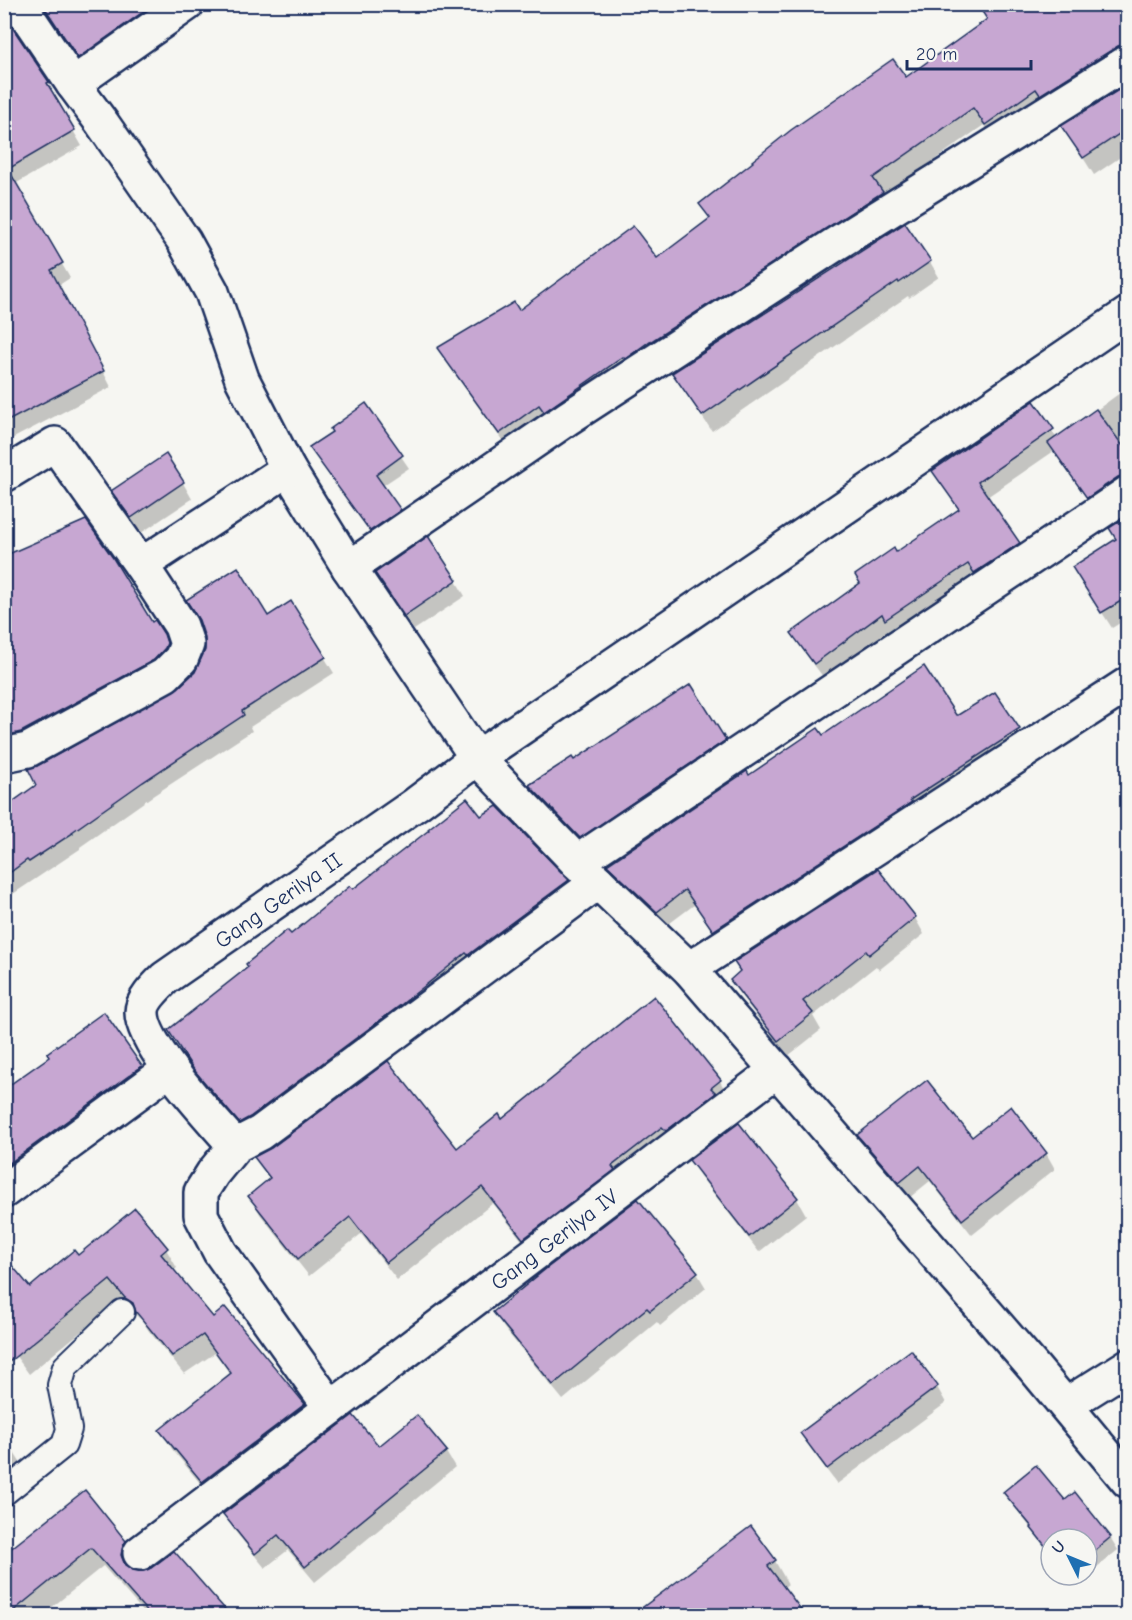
<svg xmlns="http://www.w3.org/2000/svg" width="1132" height="1620" font-family="'Comic Neue',sans-serif">
  <style>
    .shadow { fill: #0003 }
    .building { fill: #c7a7d2; stroke: #1b2f5e; stroke-width: 1.5 }
    .lines { fill: none; stroke-linecap: round; stroke-linejoin: round }
    .service-casing { stroke: #1b2f5e; stroke-width: 28 }
    .minor-casing { stroke: #1b2f5e; stroke-width: 38 }
    .service { stroke: #f6f6f2; stroke-width: 24 }
    .minor { stroke: #f6f6f2; stroke-width: 33 }
    .labels { text-anchor: middle; stroke-width: 6; stroke-linejoin: round; paint-order: stroke }
    .street-label { font-size: 22px; fill: #1b2f5e; stroke: #f6f6f2 }
  </style>
  <rect width="100%" height="100%" fill="#f6f6f2"/>
  <filter id="ink" filterUnits="userSpaceOnUse"><feTurbulence type="fractalNoise" baseFrequency=".0167" numOctaves="2"/><feDisplacementMap in="SourceGraphic" scale="12" xChannelSelector="R" yChannelSelector="G"/><feConvolveMatrix kernelMatrix="1 2 1 2 8 2 1 2 1" color-interpolation-filters="sRGB"/></filter>
  <g filter="url(#ink)">
    <g class="shadow">
      <polygon points="4,4 10,12 8,22 10,26 48,83 56,98 55,99 82,146 15,184 70,278 59,285 111,387 4,443"/>
      <polygon points="40,4 179,4 88,72 45,9"/>
      <polygon points="978,4 1128,4 1128,64 996,142 984,125 883,196 510,451 449,366 439,349 518,312 657,260 710,220 701,205 905,80 987,20"/>
      <polygon points="1128,86 1128,152 1094,175 1063,126"/>
      <polygon points="904,225 930,262 939,277 909,298 908,296 712,431 683,389 674,373"/>
      <polygon points="1128,387 1128,485 1094,509 1054,451 987,497 1028,559 896,635 892,629 824,678 802,649 793,633 861,584 896,554 959,510 934,471 1034,403 1057,439"/>
      <polygon points="366,405 409,468 382,486 406,522 378,541 318,459 333,432"/>
      <polygon points="183,483 192,499 141,533 113,491"/>
      <polygon points="1128,533 1128,618 1112,628 1083,583"/>
      <polygon points="4,552 7,557 151,624 163,635 172,651 19,749 10,735 4,739"/>
      <polygon points="456,581 465,596 414,630 386,589"/>
      <polygon points="291,603 334,673 250,727 252,731 151,797 80,847 80,849 4,900 4,809 175,693 268,618"/>
      <polygon points="995,694 1027,745 723,945 694,905 666,926 617,880 609,865 749,777 823,737 955,716 958,717"/>
      <polygon points="725,740 734,756 590,853 540,801 531,785 573,763"/>
      <polygon points="497,808 568,881 577,897 249,1138 205,1086 170,1031 290,936 352,891"/>
      <polygon points="877,871 915,918 924,934 879,970 876,966 813,1016 821,1030 788,1056 741,996 731,980"/>
      <polygon points="104,1015 141,1067 150,1081 4,1177 4,1091 51,1058"/>
      <polygon points="720,1081 730,1099 534,1256 493,1203 397,1280 361,1234 309,1276 260,1214 250,1196 270,1180 256,1158 456,1150 502,1121"/>
      <polygon points="859,1135 972,1140 1046,1153 1055,1169 972,1235 930,1181 909,1198 868,1151"/>
      <polygon points="691,1161 797,1199 806,1215 759,1252 700,1176"/>
      <polygon points="166,1249 177,1268 173,1271 213,1319 225,1309 304,1405 315,1424 214,1500 172,1449 161,1430 231,1375 215,1353 184,1374 149,1331 142,1320 138,1317 122,1298 29,1374 4,1340 30,1289 78,1257"/>
      <polygon points="697,1273 706,1288 660,1326 657,1322 563,1400 504,1328 495,1313"/>
      <polygon points="911,1353 937,1387 946,1403 837,1484 811,1449 802,1433"/>
      <polygon points="4,1437 32,1481 4,1500"/>
      <polygon points="379,1448 446,1452 455,1467 315,1582 288,1550 265,1568 234,1530 225,1514"/>
      <polygon points="1005,1493 1065,1502 1110,1537 1118,1550 1076,1584 1068,1575 1087,1575 1087,1539 1051,1539 1051,1554 1013,1505"/>
      <polygon points="125,1542 136,1561 133,1566 132,1572 229,1616 147,1616 103,1566 41,1616 4,1616 4,1556"/>
      <polygon points="775,1561 788,1584 783,1588 633,1616"/>
    </g>
    <g class="building">
      <polygon points="51,4 154,4 78,58 45,8"/>
      <polygon points="977,4 1128,4 1128,43 1118,46 1040,95 1036,89 985,125 973,108 873,178 883,192 650,342 650,341 625,359 623,357 544,412 539,405 499,434 437,348 514,302 519,310 633,226 657,258 710,218 699,204 753,162 752,161 791,130 893,59 906,77 987,19"/>
      <polygon points="12,27 49,82 47,83 75,130 8,169 63,263 51,270 104,371 4,423 4,31"/>
      <polygon points="1128,84 1128,128 1083,158 1061,126"/>
      <polygon points="905,223 931,261 899,283 898,281 702,416 672,373"/>
      <polygon points="1034,401 1054,429 978,482 1020,543 974,573 968,564 885,620 882,614 814,664 791,633 860,583 855,575 894,548 896,552 959,509 932,471"/>
      <polygon points="366,403 403,455 376,475 401,510 370,531 309,447 332,432 330,429"/>
      <polygon points="1096,409 1128,453 1128,474 1118,477 1087,498 1048,443"/>
      <polygon points="166,454 184,482 131,518 111,491"/>
      <polygon points="1128,516 1128,597 1101,613 1072,567 1116,539 1109,528"/>
      <polygon points="86,520 113,558 152,622 155,620 164,634 167,643 165,648 154,660 21,732 9,735 4,728 4,556"/>
      <polygon points="428,536 457,580 404,616 375,573"/>
      <polygon points="238,567 268,616 291,601 326,657 242,711 244,715 143,782 72,832 73,833 29,862 27,860 4,877 4,808 36,785 28,769 37,766 178,688 195,672 205,650 205,638 199,620 186,600"/>
      <polygon points="924,666 956,715 958,715 995,692 1020,729 910,800 912,802 713,931 685,890 657,912 607,865 747,771 749,775 818,728 823,735"/>
      <polygon points="691,684 726,740 580,838 529,785 572,757 574,760"/>
      <polygon points="467,798 481,816 497,806 569,880 468,955 466,953 402,1004 250,1117 239,1123 194,1070 168,1030 248,967 246,964 287,930 291,934 350,886 353,889 429,830 428,829"/>
      <polygon points="878,869 916,917 869,955 866,951 803,1001 813,1013 778,1041 730,980 740,971 734,962"/>
      <polygon points="654,996 721,1080 711,1088 716,1093 666,1131 662,1127 612,1166 615,1170 523,1239 482,1187 386,1263 350,1217 298,1259 248,1196 270,1178 254,1157 271,1148 388,1061 457,1148 499,1114 502,1119"/>
      <polygon points="104,1012 142,1066 4,1167 4,1089 49,1057 47,1053"/>
      <polygon points="927,1080 972,1137 1011,1106 1047,1153 962,1220 920,1166 899,1183 857,1135"/>
      <polygon points="739,1123 798,1198 749,1237 689,1160"/>
      <polygon points="638,1199 698,1272 650,1311 647,1308 553,1385 493,1312 547,1268"/>
      <polygon points="135,1208 168,1248 161,1254 213,1317 225,1307 305,1404 202,1482 159,1430 231,1373 203,1335 172,1356 136,1312 133,1303 125,1298 110,1280 4,1366 4,1256 30,1287 74,1250 78,1255"/>
      <polygon points="911,1350 938,1386 827,1469 800,1433"/>
      <polygon points="353,1415 379,1446 417,1415 447,1451 305,1567 278,1535 255,1554 223,1514"/>
      <polygon points="1036,1465 1065,1500 1075,1492 1111,1537 1087,1557 1087,1539 1051,1539 1051,1553 1031,1528 1032,1527 1003,1492"/>
      <polygon points="85,1490 126,1541 123,1546 121,1555 125,1565 133,1570 143,1571 151,1568 174,1551 231,1616 151,1616 91,1548 7,1616 4,1616 4,1554"/>
      <polygon points="751,1526 776,1560 768,1566 806,1616 631,1616"/>
    </g>
    <g class="lines">
      <g class="service-casing">
        <polyline id="service" points="4,1493 64,1445 69,1429 60,1385 65,1367 122,1312"/>
      </g>
      <g class="minor-casing">
        <g id="minor">
          <polyline points="19,4 73,84 102,123 184,241 212,292 242,379 288,469 349,568 477,758 577,862 689,969 1035,1369 1128,1481"/>
          <polyline points="73,84 187,4"/>
          <polyline points="4,475 55,444 141,565 181,626 187,644 181,659 165,675 28,750 4,755"/>
          <polyline points="141,565 288,469"/>
          <polyline points="349,568 568,418 834,245 1128,62"/>
          <polyline points="577,862 1128,493"/>
          <path d="M598 882 260 1133 235 1146C212 1119 141 1045 142 1012 142 1000 157 986 165 978L416 804 477 758 1128 314"/>
          <polyline points="689,969 1128,684"/>
          <polyline points="235,1146 213,1173 201,1192 201,1215 220,1252 331,1408"/>
          <polyline points="4,1191 170,1069"/>
          <polyline points="1066,1405 1128,1366"/>
          <polyline points="140,1553 777,1070"/>
        </g>
      </g>
      <use href="#service" class="service"/>
      <use href="#minor" class="minor"/>
    </g>
  </g>
  <g class="labels">
    <g class="street-label">
      <text transform="translate(278 900) rotate(-35)" y="8">Gang Gerilya II</text>
      <text transform="translate(554 1239) rotate(-37)" y="8">Gang Gerilya IV</text>
    </g>
  </g>
  <rect width="1132" height="1620" fill="none" stroke="#f6f6f2" stroke-width="24"/>
  <rect x="12" y="12" width="1108" height="1596" fill="none" stroke="#1b2f5e" stroke-width="2" filter="url(#ink)"/>
  <g transform="translate(1069 1557) rotate(313)"><circle r="28" fill="#f6f6f2" stroke="#9ea6b7" stroke-width="1.5"/>
  <path d="M0-4.5L10 22L0 15L-10 22Z" fill="#1f6fb2"/>
  <text y="-9" font-size="16" font-weight="bold" text-anchor="middle" fill="#1b2f5e">U</text>
  </g>
  <path d="M907 60v9h124v-9" fill="none" stroke="#1b2f5e" stroke-width="3"/>
  <text x="916" y="60" font-size="18" fill="#1b2f5e" stroke="#f6f6f2" stroke-width="4.5" paint-order="stroke">20 m</text>
</svg>
